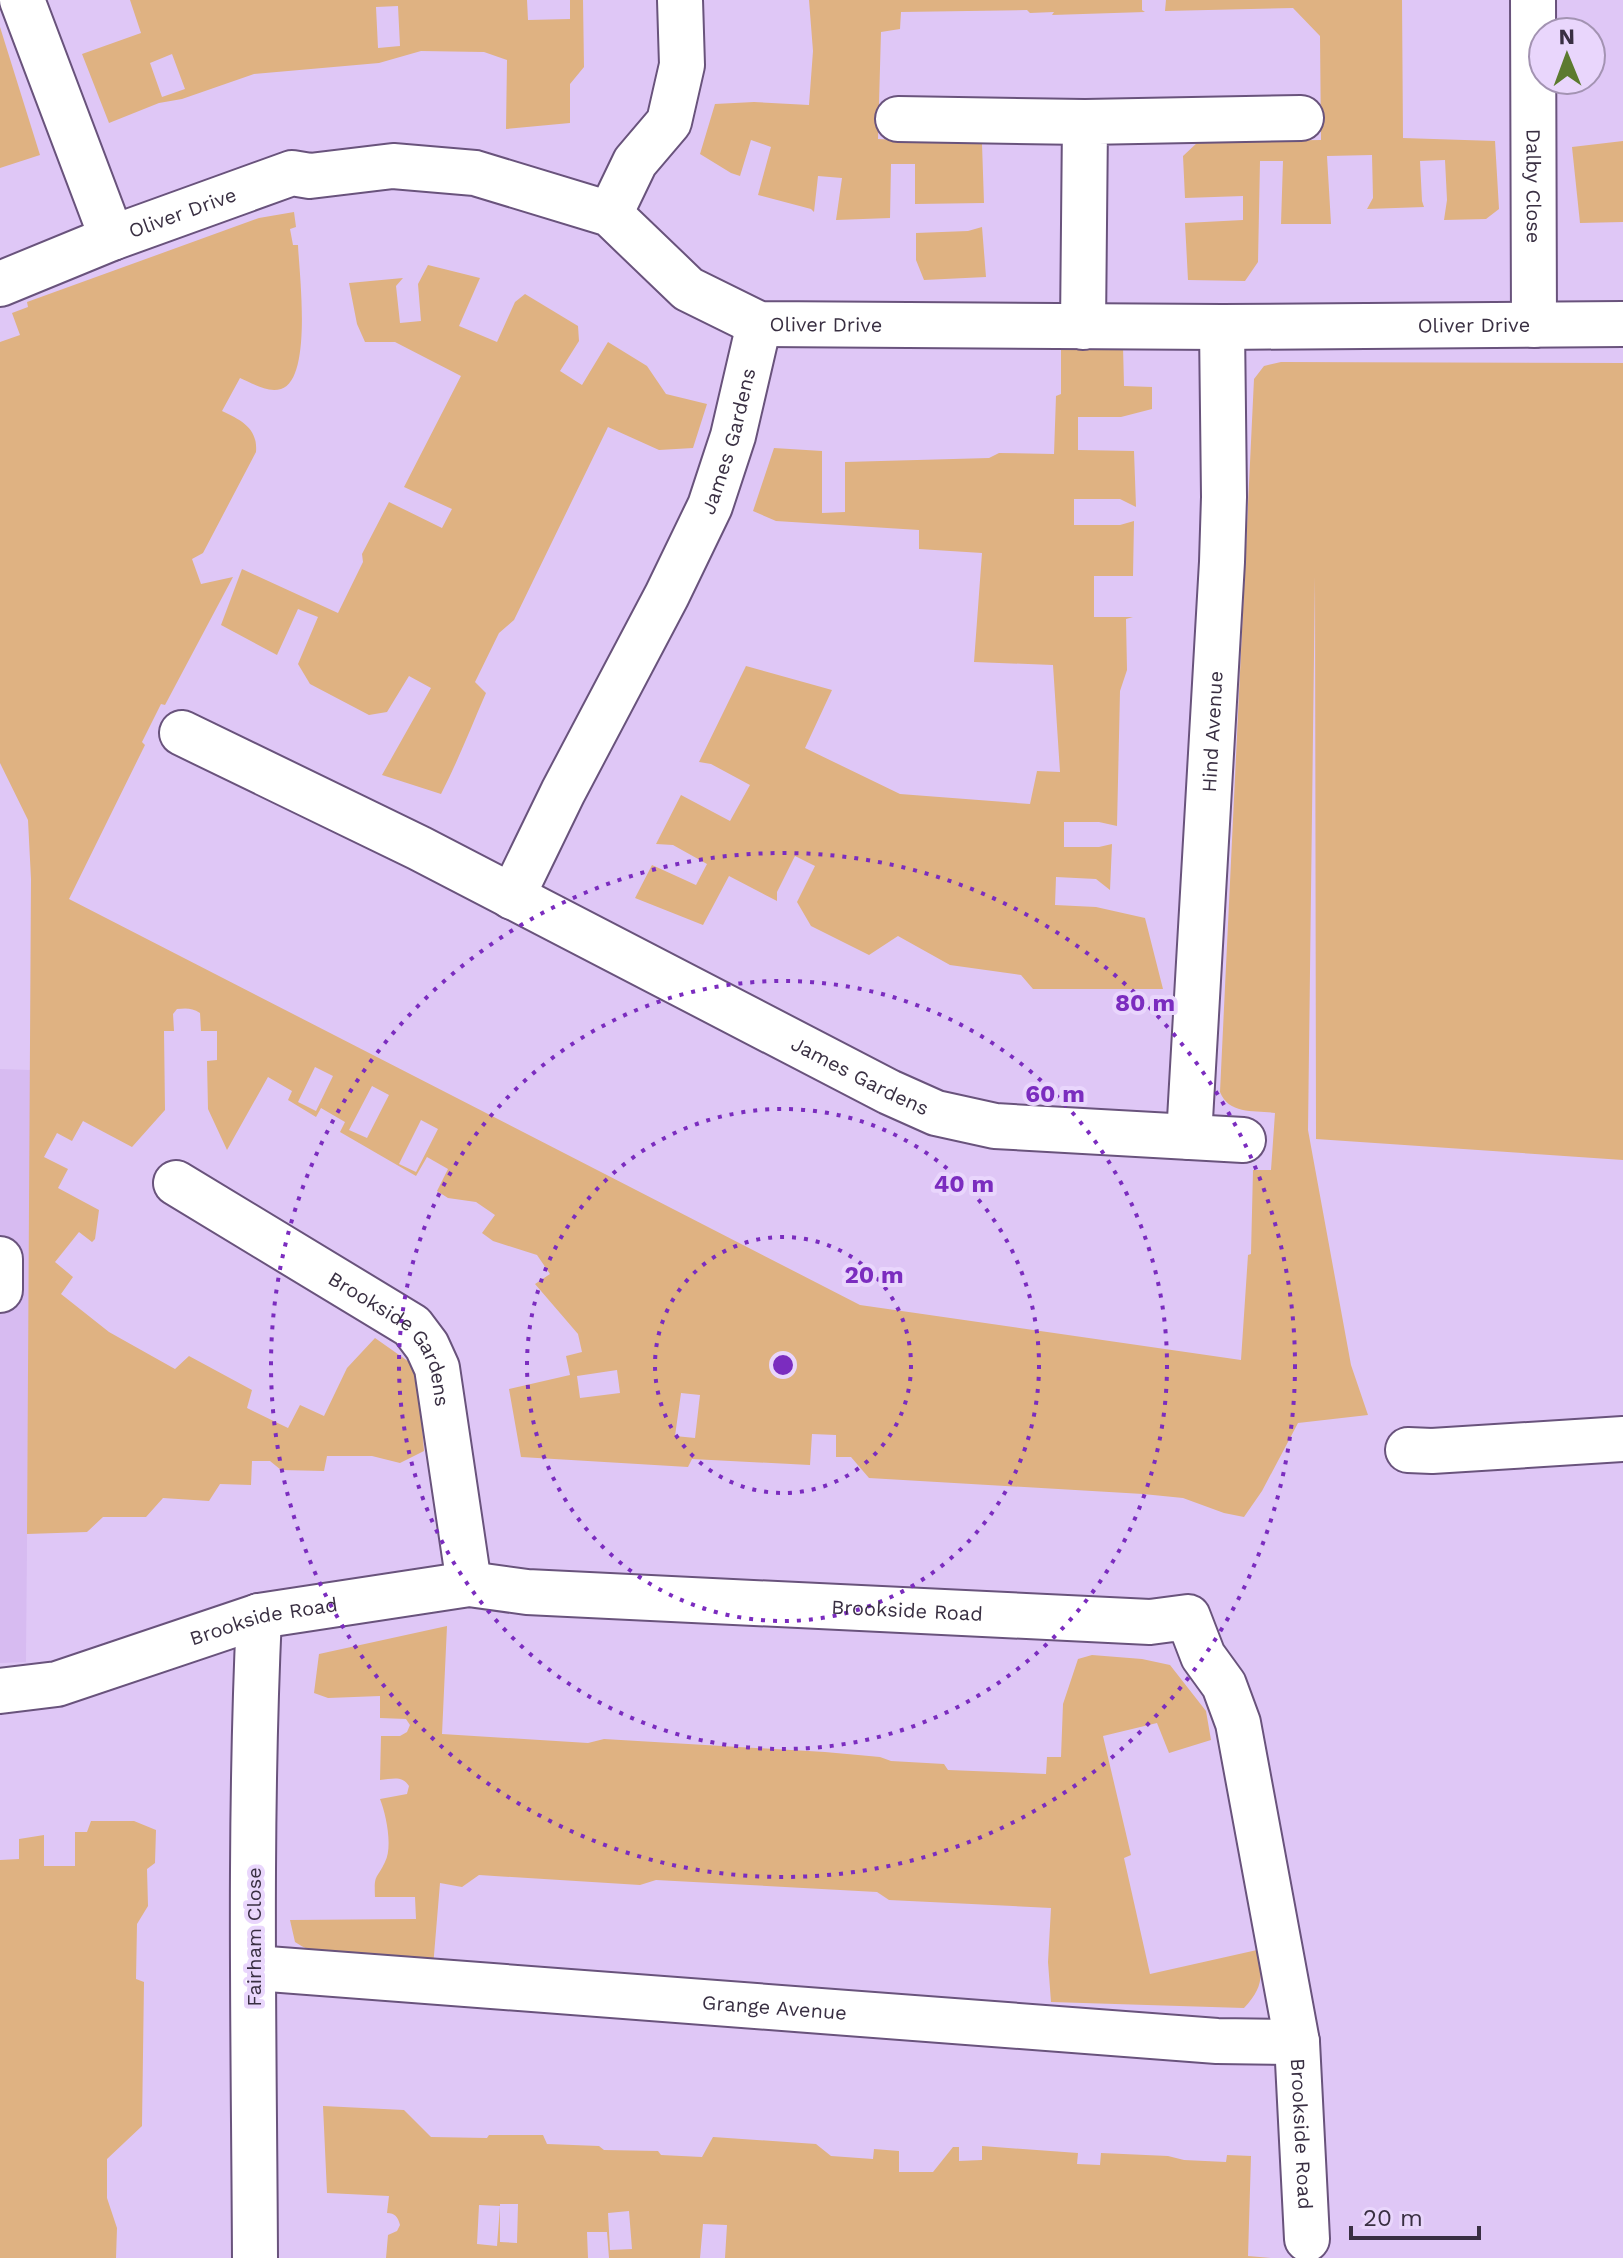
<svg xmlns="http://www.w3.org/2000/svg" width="1623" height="2258" font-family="'Work Sans',sans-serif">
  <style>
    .built { fill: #d7bbf1 }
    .green { fill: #dfb282; fill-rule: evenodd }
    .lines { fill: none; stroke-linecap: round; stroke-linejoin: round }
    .minor-casing { stroke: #69537c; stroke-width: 48 }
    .minor { stroke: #fff; stroke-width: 44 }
    .ring { fill: none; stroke: #7b2cbf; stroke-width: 4; stroke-dasharray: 4 8 }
    .labels { text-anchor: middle; stroke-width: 8; stroke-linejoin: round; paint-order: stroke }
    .street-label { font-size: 20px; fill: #392f42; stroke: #e9d6fc }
    .centre { fill: #7b2cbf; stroke: #e9d6fc; stroke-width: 4 }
    .ring-label { font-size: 24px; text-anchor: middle; font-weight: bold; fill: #7b2cbf; stroke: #e9d6fc; stroke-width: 8; stroke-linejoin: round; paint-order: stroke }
  </style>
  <rect width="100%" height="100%" fill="#dfc7f6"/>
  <polygon class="built" points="0,1069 31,1070 26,1662 0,1663"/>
  <g class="green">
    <path d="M130 0H527L528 20 570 19V0H583L584 67 570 84V123L506 129 507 60 484 52 421 51 379 63 254 74 182 99 159 103 109 123 82 54 141 33ZM398 6 400 46 378 48 376 7ZM172 54 185 89 162 97 150 63Z"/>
    <polygon points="809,0 1142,0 1142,10 1145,12 1052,15 1054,12 1030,13 1027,10 901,12 900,29 881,32 878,139 982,144 984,203 915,204 915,164 891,164 890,218 836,220 842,178 818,176 814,212 811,209 758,195 771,147 751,140 740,176 731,173 700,154 715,104 754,102 809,105 813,51"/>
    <polygon points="1166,0 1402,0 1403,138 1495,141 1499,209 1486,219 1444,220 1447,200 1445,160 1420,161 1422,201 1424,207 1367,209 1373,198 1372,155 1327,156 1331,224 1281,224 1283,161 1260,161 1258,262 1245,281 1188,280 1185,223 1243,220 1243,196 1185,198 1183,156 1198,142 1321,140 1320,36 1293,8 1165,11"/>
    <polygon points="0,27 40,155 0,168"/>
    <polygon points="1623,141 1623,222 1580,223 1572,147"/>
    <path d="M294 212 296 227 290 229 293 245H298C299 272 313 379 281 389 267 393 252 383 240 378L222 411C241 420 258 428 256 452L203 553 192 559 201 584 233 577 165 705 161 704 142 742 145 745 69 899 860 1305 1241 1360 1248 1255 1251 1254 1253 1170H1271L1275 1113C1255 1110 1229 1115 1220 1092L1254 379 1264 366 1281 362 1623 363V1160L1316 1139 1315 576 1308 1130 1351 1365 1368 1415 1298 1423 1262 1491 1244 1517 1224 1513 1183 1498 1143 1494 869 1478 851 1457H836V1435L812 1434 810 1465 692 1459 688 1467 521 1457 509 1389 570 1375 566 1356 582 1352 578 1334 535 1284 550 1274 537 1255 493 1241 482 1233 495 1215 476 1202 448 1198 437 1191 448 1169 427 1157 416 1176 340 1132 345 1122 321 1108 316 1117 288 1100 292 1091 268 1077 227 1150 208 1109 207 1061 217 1060V1031H201L200 1013C192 1008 187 1008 177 1009L173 1014 174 1031H164L165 1110 132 1147 83 1121 72 1141 57 1133 44 1157 68 1169 58 1188 99 1210 95 1239 92 1242 79 1232 55 1262 73 1277 61 1294 109 1332 175 1369 189 1356 252 1390 247 1408 288 1428 300 1405 324 1416 347 1368 375 1338 412 1364 421 1412 424 1451 400 1463 372 1456H327L324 1471 281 1470 270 1461H252L251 1485 220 1484 209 1501 163 1498 146 1517H103L87 1532 27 1534 31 879 28 820 0 763V342L20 335 12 313 28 307 27 302 259 218ZM315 1067 333 1076 316 1111 298 1102ZM372 1086 389 1095 367 1138 349 1130ZM421 1120 438 1129 416 1172 399 1164ZM617 1370 620 1393 580 1398 577 1376ZM681 1393 700 1395 695 1438 675 1436Z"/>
    <polygon points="982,227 986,277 924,280 916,260 916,233 968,231"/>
    <path d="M428 265 480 278 459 326 497 342 515 302 525 294 578 326 579 341 560 371 582 385 608 342 647 366 666 394 707 404 693 448 659 450 608 427 514 620 499 633 475 682 486 693C471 727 458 761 441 794L382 775 431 688 409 676 387 712 369 715 310 684 298 664 318 617 298 609 277 655 221 625 242 569 338 613 363 562 362 554 389 502 442 528 452 509 404 487 461 376 395 342H365L357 324 349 283 403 278 396 286 400 323 421 321 418 284Z"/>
    <polygon points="1123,346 1124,386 1152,387 1152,409 1121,417 1078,417 1078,450 1134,451 1136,507 1120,499 1074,499 1074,525 1120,525 1134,521 1133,576 1094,576 1094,617 1133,617 1126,619 1127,670 1120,691 1117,826 1099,822 1064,822 1064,847 1099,847 1112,844 1110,890 1096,879 1056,877 1055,905 1096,907 1145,918 1163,989 1033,989 1021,975 950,965 898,936 869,955 811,926 797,902 815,866 795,856 777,892 777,901 729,876 703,925 635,898 652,865 696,885 707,864 673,845 656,844 681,795 730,821 750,785 711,764 699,762 746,666 832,690 805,748 900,794 1030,804 1037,771 1060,772 1053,665 974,662 982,553 919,549 919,530 776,521 753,511 774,448 822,451 822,513 845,512 845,462 989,458 999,453 1054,454 1056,396 1061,394 1061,350"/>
    <path d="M447 1626 442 1734 588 1743 604 1739 825 1752 880 1757 891 1761 944 1764 948 1770 1046 1774 1047 1757H1061L1063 1704 1078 1659 1092 1655 1142 1659 1170 1665 1206 1711 1211 1740 1169 1753 1157 1723 1103 1736 1131 1855 1124 1858 1150 1974 1257 1950C1264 1976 1262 1989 1244 2008L1051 2002 1048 1962 1051 1908 889 1900 877 1892 656 1880 640 1885 479 1875 462 1887 440 1883 433 1967C391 1964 330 1966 295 1942L290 1920 416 1919 415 1897H375C374 1873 376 1881 385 1862 393 1847 386 1814 380 1799L407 1794 409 1786C402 1775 392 1779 380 1780L381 1736H400L407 1732 410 1725 406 1719 380 1718V1696L328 1698 314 1693 319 1654Z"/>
    <polygon points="91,1821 134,1821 156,1830 155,1863 147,1869 148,1906 137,1924 136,1979 144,1982 142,2126 107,2159 107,2198 117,2228 116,2258 0,2258 0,1860 19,1859 19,1839 44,1835 44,1866 75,1866 75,1832 87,1832"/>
    <path d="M323 2106 404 2110 431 2137 487 2138 489 2135H543L547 2144 599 2146 604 2150 658 2151 661 2155 702 2157 713 2137 816 2144 831 2156 873 2159 874 2149 899 2151V2172H933L953 2147H959V2161L982 2160V2146L1078 2153 1077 2164 1100 2165 1101 2153 1168 2156 1184 2160 1226 2162 1227 2155 1251 2156 1248 2256 1271 2258H725L727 2225 703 2224 700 2258H609L607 2232H587L588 2258H386L388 2235 397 2231 400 2225C398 2217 395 2213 387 2213L389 2196 327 2193ZM500 2204H518L517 2243 500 2242ZM479 2205 500 2206 497 2246 477 2244ZM629 2211 632 2249 610 2250 608 2213Z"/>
  </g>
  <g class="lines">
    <g class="minor-casing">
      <g id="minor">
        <polyline points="22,0 112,238"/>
        <path id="s1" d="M1533 0 1534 325"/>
        <polyline points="898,119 1085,122"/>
        <polyline points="610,214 635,162 669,122 682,65 680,0"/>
        <path id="s2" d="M0 284 112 238 292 173 310 176 393 166 475 173 610 214 688 289 759 324 1222 327 1623 324"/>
        <polyline points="1083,327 1085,122 1301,118"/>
        <path id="s3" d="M182 733 419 848 889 1092 936 1113 995 1126 1243 1140"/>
        <path id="s4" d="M512 897 563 792 667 595 710 506 733 436 759 324"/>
        <path id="s5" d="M1189 1137 1222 562 1224 497 1222 327"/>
        <path id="s6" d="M176 1183 412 1326 427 1346 437 1368 469 1584"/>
        <polyline points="0,1259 0,1290"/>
        <polyline points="1408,1450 1432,1451 1623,1439"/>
        <path id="s7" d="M0 1691 57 1684 259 1616 469 1584 527 1592 1150 1622 1188 1617 1203 1656 1224 1685 1238 1723 1297 2042 1307 2239"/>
        <path id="s8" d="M254 1968 1217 2041 1297 2042"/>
        <path d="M255 2258C254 2044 249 1830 259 1616"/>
      </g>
    </g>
    <use href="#minor" class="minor"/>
  </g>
  <g class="ring">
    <circle cx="783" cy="1365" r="128"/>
    <circle cx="783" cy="1365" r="256"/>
    <circle cx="783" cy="1365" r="384"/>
    <circle cx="783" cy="1365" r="512"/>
  </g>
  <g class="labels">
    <g class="street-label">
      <text dy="7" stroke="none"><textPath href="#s1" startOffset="186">Dalby Close</textPath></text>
      <text dy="7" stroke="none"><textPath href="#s2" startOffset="196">Oliver Drive</textPath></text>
      <text dy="7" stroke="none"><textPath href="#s2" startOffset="892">Oliver Drive</textPath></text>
      <text dy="7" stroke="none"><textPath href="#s2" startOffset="1540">Oliver Drive</textPath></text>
      <text dy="7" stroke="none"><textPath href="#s4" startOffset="506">James Gardens</textPath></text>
      <text dy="7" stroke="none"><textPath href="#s5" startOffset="406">Hind Avenue</textPath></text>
      <text dy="7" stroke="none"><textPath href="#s3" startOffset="760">James Gardens</textPath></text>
      <text dy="7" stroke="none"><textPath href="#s6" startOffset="272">Brookside Gardens</textPath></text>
      <text dy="7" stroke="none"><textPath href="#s7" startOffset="922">Brookside Road</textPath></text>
      <text dy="7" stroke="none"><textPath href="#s7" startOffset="274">Brookside Road</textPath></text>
      <text transform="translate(254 1937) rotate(-90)" y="7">Fairham Close</text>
      <text dy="7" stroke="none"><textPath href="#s8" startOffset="522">Grange Avenue</textPath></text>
      <text dy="7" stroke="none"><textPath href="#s7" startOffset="1738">Brookside Road</textPath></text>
    </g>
  </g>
  <circle cx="783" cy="1365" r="12" class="centre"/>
  <g class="ring-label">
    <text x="1145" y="1011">80 m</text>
    <text x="1055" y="1102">60 m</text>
    <text x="964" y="1192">40 m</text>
    <text x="874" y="1283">20 m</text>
  </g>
  <g transform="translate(1567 56) rotate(359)"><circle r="38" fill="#e9d6fc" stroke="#a393b2" stroke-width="2"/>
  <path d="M0-6L14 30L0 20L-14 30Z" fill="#5c7a2f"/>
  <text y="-12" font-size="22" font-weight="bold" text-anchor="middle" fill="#392f42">N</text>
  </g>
  <path d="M1351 2226v12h128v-12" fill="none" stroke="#392f42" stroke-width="4"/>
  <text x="1363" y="2226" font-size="24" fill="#392f42" stroke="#e9d6fc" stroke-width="6" paint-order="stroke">20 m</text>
</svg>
